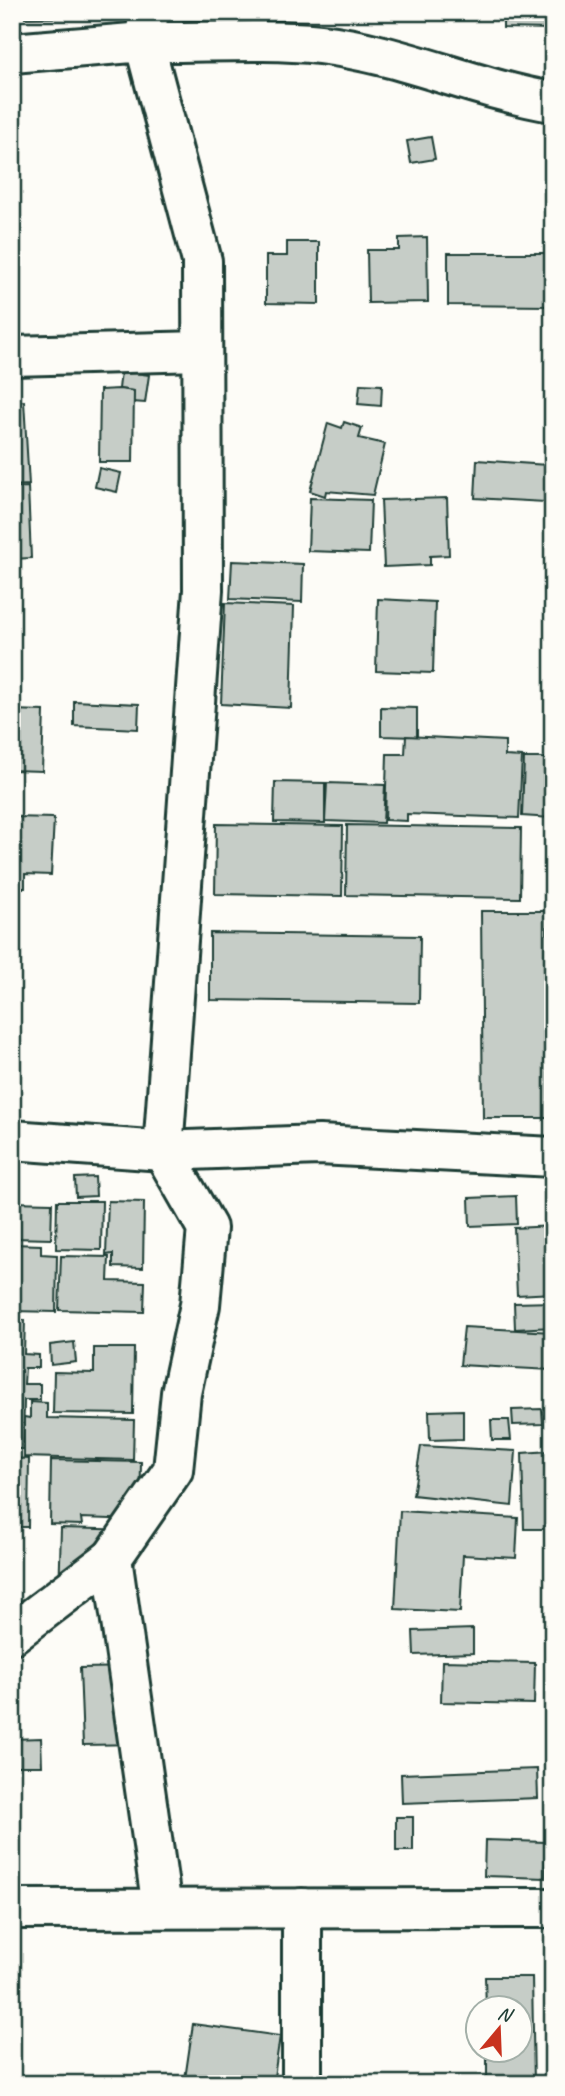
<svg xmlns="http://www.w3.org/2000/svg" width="565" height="2096" font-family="Caveat,sans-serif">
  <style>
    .building { fill: #c6cdc7; stroke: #1f3d34; stroke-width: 2 }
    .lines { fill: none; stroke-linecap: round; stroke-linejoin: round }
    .minor-casing { stroke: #1f3d34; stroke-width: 44 }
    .minor { stroke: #fdfcf7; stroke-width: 38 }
  </style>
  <rect width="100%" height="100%" fill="#fdfcf7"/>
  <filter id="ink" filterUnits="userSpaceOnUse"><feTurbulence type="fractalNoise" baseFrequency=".0143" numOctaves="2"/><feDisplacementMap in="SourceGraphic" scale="14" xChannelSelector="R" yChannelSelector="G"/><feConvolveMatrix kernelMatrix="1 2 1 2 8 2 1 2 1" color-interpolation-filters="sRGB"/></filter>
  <g filter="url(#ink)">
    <g class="building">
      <polygon points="25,12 107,12 107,17 25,18"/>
      <polygon points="205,12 238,12 233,33 202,27"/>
      <polygon points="503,12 550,12 550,29 503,28"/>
      <polygon points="431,137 435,159 411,163 407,141"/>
      <polygon points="427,237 428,302 368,303 367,250 399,250 399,238"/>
      <polygon points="287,242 319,242 319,304 266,303 266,256 287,256"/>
      <polygon points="448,253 549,253 549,306 448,305"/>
      <polygon points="121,371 149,375 145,403 133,402 134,391 119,389"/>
      <polygon points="360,384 382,385 381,406 358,404"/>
      <polygon points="119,389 134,391 133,462 99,462 100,390"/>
      <polygon points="24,401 29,485 12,486 12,402"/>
      <polygon points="344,422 362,428 359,438 385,444 373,495 326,491 325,496 310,491 328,423 342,428"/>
      <polygon points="477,460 547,465 545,502 475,498"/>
      <polygon points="99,468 121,473 117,492 95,487"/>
      <polygon points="28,487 31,558 12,559 12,488"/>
      <polygon points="310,498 371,500 369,553 308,551"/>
      <polygon points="447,498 449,555 430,556 430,565 384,567 381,500"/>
      <polygon points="232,561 303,564 302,602 230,599"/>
      <polygon points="378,599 435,602 433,673 376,671"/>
      <polygon points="225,603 294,606 291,708 221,704"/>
      <polygon points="74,701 139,704 138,729 74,726"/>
      <polygon points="381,707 417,708 417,737 381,736"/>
      <polygon points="12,710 44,711 42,771 12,770"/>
      <polygon points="406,736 505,741 505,756 522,757 519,818 407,814 407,821 385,820 387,754 405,754"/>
      <polygon points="524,758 553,758 551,818 522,816"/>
      <polygon points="275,782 325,783 325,823 274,822"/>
      <polygon points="327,783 385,785 383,823 325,821"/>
      <polygon points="12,817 54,818 51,875 25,874 25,888 12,888"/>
      <polygon points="216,824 343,826 342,896 215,894"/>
      <polygon points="347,825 521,828 520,898 346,895"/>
      <polygon points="481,911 547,911 549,1118 483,1118"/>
      <polygon points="210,933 420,936 419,1003 210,1000"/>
      <polygon points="95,1177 96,1196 76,1197 75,1178"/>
      <polygon points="516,1196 517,1224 470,1226 469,1198"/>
      <polygon points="57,1201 102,1201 101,1250 56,1249"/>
      <polygon points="108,1201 144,1202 143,1268 113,1267 113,1254 106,1255"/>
      <polygon points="12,1202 52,1203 51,1239 12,1238"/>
      <polygon points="553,1226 553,1293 517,1295 514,1228"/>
      <polygon points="12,1244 41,1245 41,1254 57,1255 56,1312 12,1311"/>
      <polygon points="61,1256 109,1257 108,1281 145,1282 144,1312 59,1310"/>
      <polygon points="553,1302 553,1327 515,1329 514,1303"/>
      <polygon points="12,1320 25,1320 24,1354 39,1355 39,1368 25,1368 24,1384 40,1384 40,1400 24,1400 23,1449 12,1449"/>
      <polygon points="464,1327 552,1332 551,1370 460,1365"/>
      <polygon points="74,1342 76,1362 51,1365 50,1345"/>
      <polygon points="94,1348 134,1348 133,1414 53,1413 54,1372 94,1373"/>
      <polygon points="30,1402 47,1403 47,1418 134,1420 133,1460 24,1457 24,1417 30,1418"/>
      <polygon points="542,1409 543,1424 513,1425 512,1410"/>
      <polygon points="463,1410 463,1439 430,1440 429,1411"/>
      <polygon points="491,1420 509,1420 511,1440 492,1440"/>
      <polygon points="421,1446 516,1451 512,1506 413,1495"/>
      <polygon points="550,1451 553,1529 524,1529 522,1453"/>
      <polygon points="12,1458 29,1459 28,1527 12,1527"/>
      <polygon points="51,1460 141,1462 140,1520 81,1518 82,1525 50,1524"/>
      <polygon points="400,1511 518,1518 516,1558 463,1555 460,1612 395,1609"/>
      <polygon points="61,1528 135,1530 134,1597 59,1596"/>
      <polygon points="473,1629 473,1653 414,1655 413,1631"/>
      <polygon points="442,1661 535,1663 534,1704 441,1702"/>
      <polygon points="138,1667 141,1744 83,1745 80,1668"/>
      <polygon points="41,1738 42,1766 12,1766 12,1739"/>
      <polygon points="537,1769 538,1798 402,1803 401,1774"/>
      <rect x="396" y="1817" width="17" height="34"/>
      <polygon points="485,1840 546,1842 545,1878 484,1876"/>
      <polygon points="485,1977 532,1977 534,2084 487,2084 487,2050 520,2050 520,2008 486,2008"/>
      <polygon points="193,2024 280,2036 273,2084 221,2084 185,2079"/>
    </g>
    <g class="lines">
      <g class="minor-casing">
        <g id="minor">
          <path d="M149 12 144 42C202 43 262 38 320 44 400 53 474 89 553 102"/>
          <polyline points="12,53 144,42 202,261 203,590 163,1151 207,1228 200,1305 181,1393 173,1470 112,1558 162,1908"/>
          <polyline points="12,356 202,351"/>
          <polyline points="12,1140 163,1151 319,1145 553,1157"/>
          <polyline points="12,1634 112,1558"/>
          <polyline points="12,1909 553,1908"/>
          <polyline points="302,2084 302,1908"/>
        </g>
      </g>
      <use href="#minor" class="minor"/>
    </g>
  </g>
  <rect width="565" height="2096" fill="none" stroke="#fdfcf7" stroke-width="42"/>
  <rect x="21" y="21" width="523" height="2054" fill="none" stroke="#1f3d34" stroke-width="2.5" filter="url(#ink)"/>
  <g transform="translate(499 2029) rotate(19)"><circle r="33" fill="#fdfcf7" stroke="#a4b0a9" stroke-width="2"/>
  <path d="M0-5L12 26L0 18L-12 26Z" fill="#c8321e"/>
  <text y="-10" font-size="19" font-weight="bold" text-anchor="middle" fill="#1f3d34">N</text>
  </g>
</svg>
